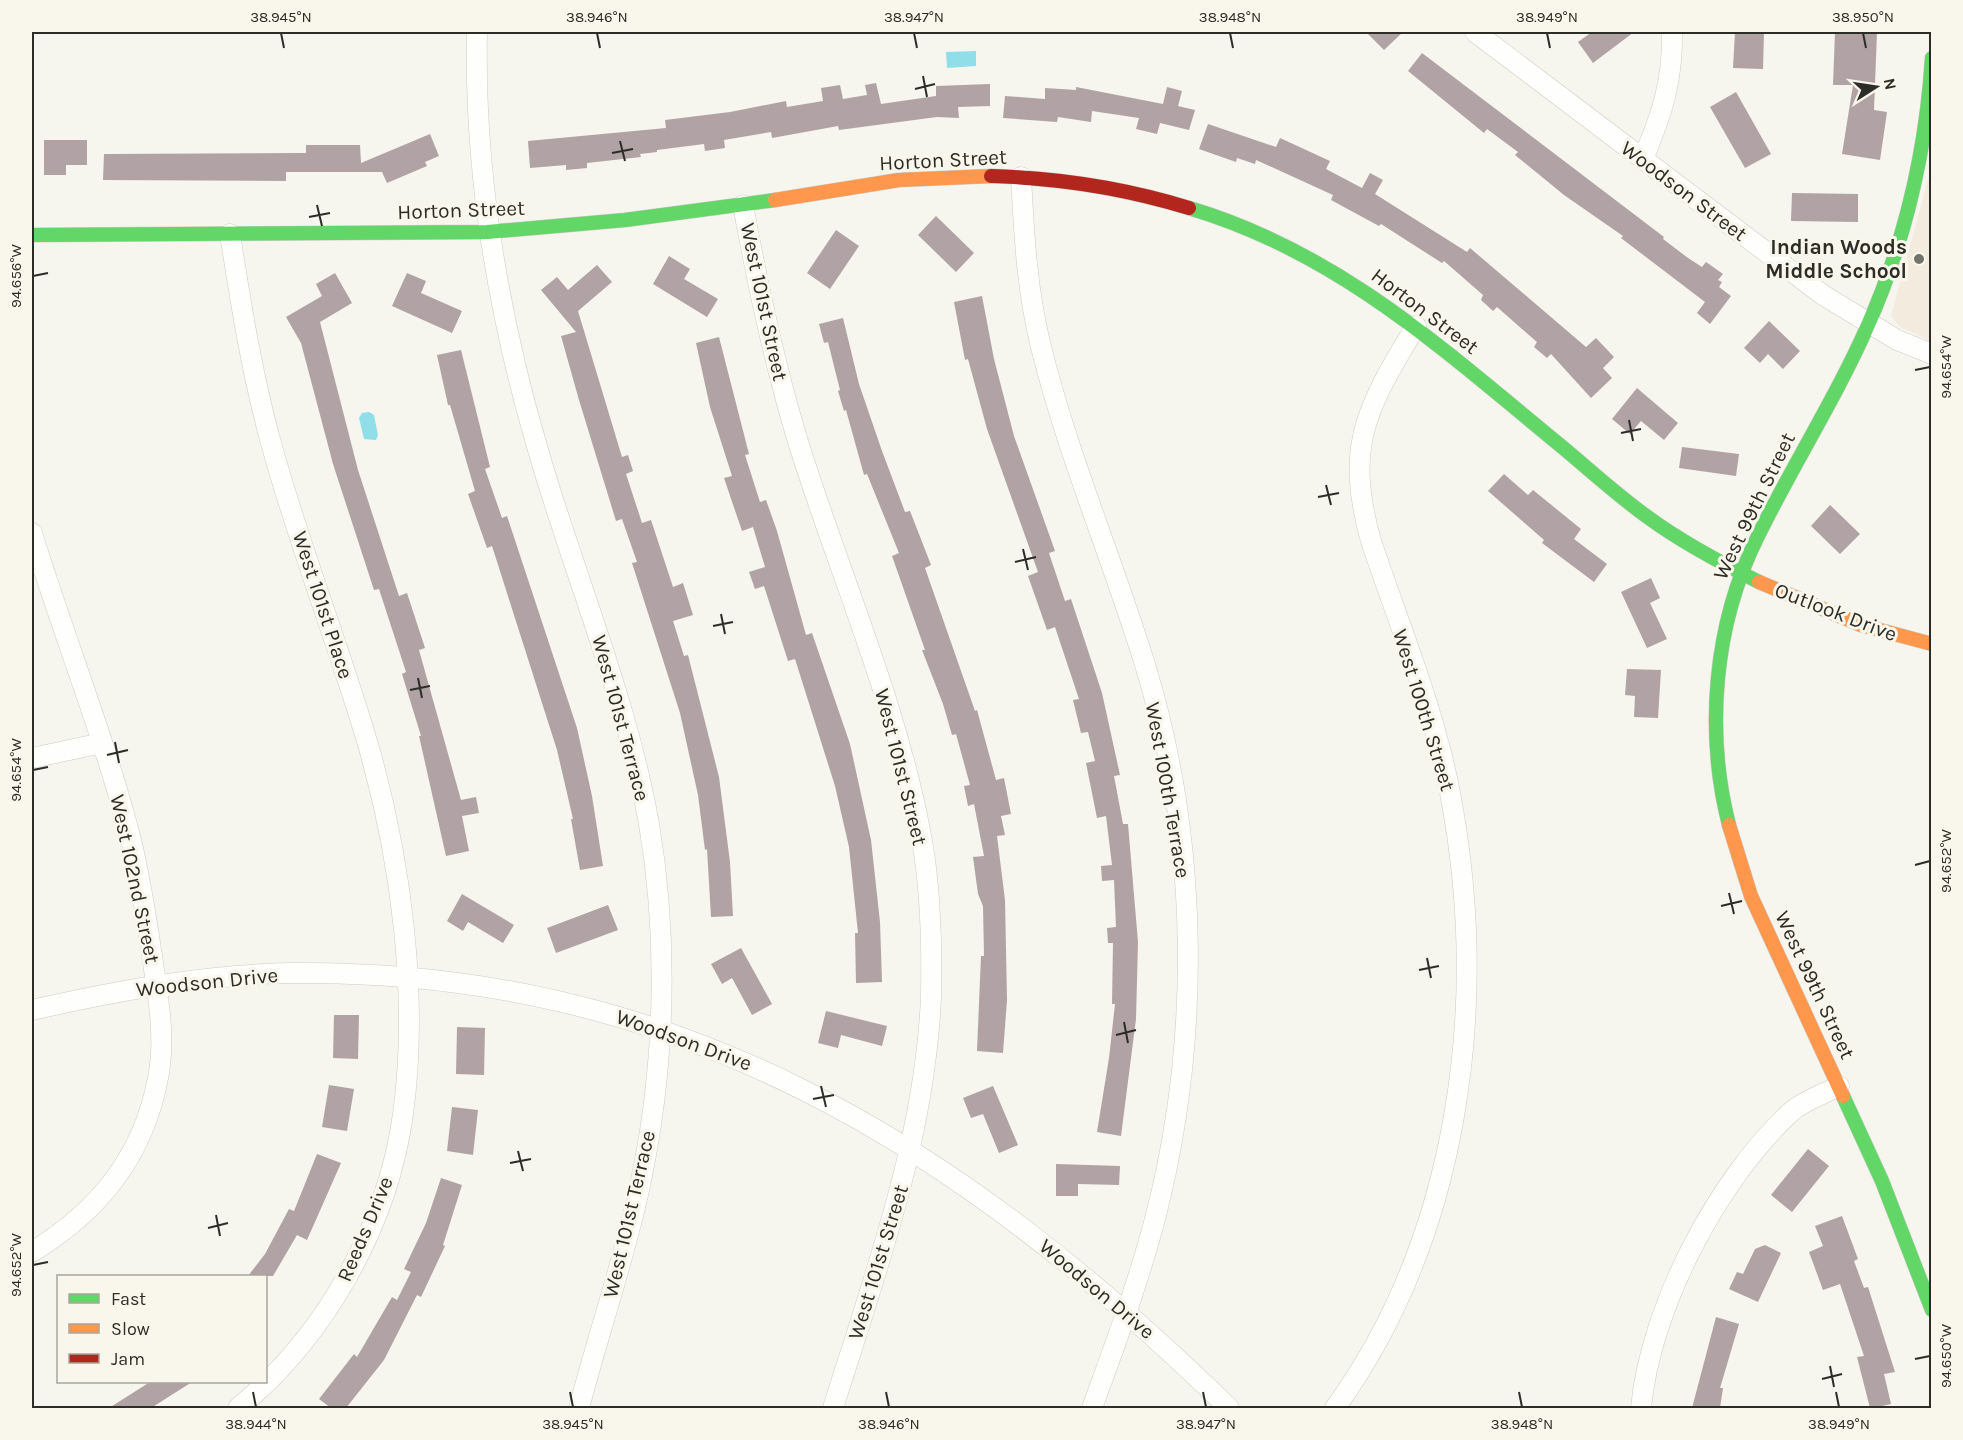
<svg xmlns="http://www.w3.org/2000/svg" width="1963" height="1440" font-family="Karla,sans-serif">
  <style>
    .education { fill: #f3ebdd }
    .water { fill: #90dfe8 }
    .building { fill: #b1a2a5 }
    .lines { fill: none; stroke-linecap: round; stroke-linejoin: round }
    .street-casing { stroke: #cdccc7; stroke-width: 21 }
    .fast-casing { stroke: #cdccc7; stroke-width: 15 }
    .slow-casing { stroke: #cdccc7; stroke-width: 15 }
    .jam-casing { stroke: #cdccc7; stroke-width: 15 }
    .street { stroke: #fefefc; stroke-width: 20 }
    .fast { stroke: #63d668; stroke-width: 14 }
    .slow { stroke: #ff974d; stroke-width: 14 }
    .jam { stroke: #b3261e; stroke-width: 14 }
    .ticks { fill: none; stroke: #2d2d28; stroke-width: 2 }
    .poi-dot { fill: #73736d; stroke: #f9f7eb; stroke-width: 2 }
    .labels { text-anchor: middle; stroke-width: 6; stroke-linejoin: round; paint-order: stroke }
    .street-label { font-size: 21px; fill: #2d2d28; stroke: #f9f7eb }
    .poi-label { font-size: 21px; font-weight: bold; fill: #2d2d28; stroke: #f9f7eb; text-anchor: end }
    .neatline { fill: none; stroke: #2d2d28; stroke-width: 2 }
    .ticks-label { font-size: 15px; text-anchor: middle; fill: #2d2d28 }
  </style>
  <rect width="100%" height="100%" fill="#f6f5ee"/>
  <polygon class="education" points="1931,169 1931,341 1900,327 1891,316"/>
  <g class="water">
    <polygon points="976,51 976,66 947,68 946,52"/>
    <polygon points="369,412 374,415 378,435 376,440 364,439 359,418 362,413"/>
  </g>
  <g class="building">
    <polygon points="1366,32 1403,32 1384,50"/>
    <polygon points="1592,32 1634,32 1593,63 1578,42"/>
    <polygon points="1735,32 1764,32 1763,69 1733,68"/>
    <polygon points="1835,32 1877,32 1874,110 1887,112 1880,160 1842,154 1853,85 1833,85"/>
    <polygon points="1422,53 1664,237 1663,239 1688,258 1702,267 1706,262 1723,274 1718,280 1722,282 1719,287 1731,296 1710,324 1697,313 1705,302 1621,238 1623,236 1564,195 1515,155 1518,152 1487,129 1484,133 1408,71"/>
    <polygon points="876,83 881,104 936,96 936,86 990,84 990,106 958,107 959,118 937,117 839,130 838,126 772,138 771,132 724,140 725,148 705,151 704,144 657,150 657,152 640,154 641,157 587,163 587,168 566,170 566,165 530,168 528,141 666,128 665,120 730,112 786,101 787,107 823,101 821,88 840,85 843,99 867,95 865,85"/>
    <polygon points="1076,87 1163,104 1167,87 1182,91 1178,106 1195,110 1189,130 1160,123 1157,134 1136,129 1139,118 1092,111 1091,122 1058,117 1057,122 1003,118 1005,96 1045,99 1045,88 1076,90"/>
    <polygon points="1736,92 1771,154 1745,168 1710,107"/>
    <polygon points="1208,124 1276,147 1280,138 1330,161 1326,169 1362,188 1370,173 1383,180 1375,194 1467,252 1470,248 1586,347 1596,338 1614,357 1603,368 1612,378 1591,398 1551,354 1547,358 1534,347 1537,342 1497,307 1493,311 1481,300 1483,295 1444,261 1442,263 1381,224 1379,226 1331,200 1333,195 1256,160 1255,164 1237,158 1236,162 1199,149"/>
    <polygon points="430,134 439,156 425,162 427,166 387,183 382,172 286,172 286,181 103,180 104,154 306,153 306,145 360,145 361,163"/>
    <polygon points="44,140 87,140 87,165 66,165 66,175 44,175"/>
    <polygon points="1792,193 1858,194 1858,222 1791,221"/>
    <polygon points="936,216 974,253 956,272 918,235"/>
    <polygon points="836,230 859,246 830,289 807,273"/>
    <polygon points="669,256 690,269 684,279 718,299 707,317 653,284"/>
    <polygon points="597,265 612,282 578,311 622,457 628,455 633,471 626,474 642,523 651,520 673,587 683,583 693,615 673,621 684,656 688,655 719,777 730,862 733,916 711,917 707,849 705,850 698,795 680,713 632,563 637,562 622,519 616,521 579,400 561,336 576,332 541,290 557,277 568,290"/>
    <polygon points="335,273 352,303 320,322 358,470 399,596 407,593 425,648 419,650 461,800 476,797 479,813 462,816 469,851 446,856 419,736 421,736 402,674 406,672 379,589 374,590 333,464 301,343 286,317 322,296 316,284"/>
    <polygon points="407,273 426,281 421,293 462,311 452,333 392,306"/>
    <polygon points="982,296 994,359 1014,436 1055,551 1049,553 1065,601 1071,599 1102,693 1120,775 1114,776 1123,824 1128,824 1138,942 1136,1019 1121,1136 1097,1132 1109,1058 1115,1004 1112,1004 1113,943 1108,943 1107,928 1116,927 1114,880 1102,881 1101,866 1112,865 1106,816 1097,818 1086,763 1095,761 1088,732 1081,733 1073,700 1079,699 1055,627 1047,630 1028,576 1038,572 987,429 968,359 965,360 954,302"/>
    <polygon points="843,318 859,384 882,451 905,512 910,511 931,565 925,568 975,711 977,710 996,780 1004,778 1011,814 1001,816 1005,835 997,836 1005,900 1007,1000 1003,1053 977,1051 981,956 984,956 983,906 978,894 973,857 984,856 974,804 968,806 964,786 970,785 956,734 952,735 943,704 922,650 925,650 892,556 899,553 867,474 864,475 846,410 844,411 838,391 840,390 828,342 824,343 819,324"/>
    <polygon points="1769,321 1800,351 1783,369 1768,354 1760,363 1744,348"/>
    <polygon points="719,337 749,454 745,455 760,502 766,500 777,531 806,635 812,633 850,744 871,840 880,922 882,982 856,983 855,933 858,933 849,847 835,786 795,659 788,661 764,586 755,589 749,572 765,567 753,527 742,531 724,478 732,476 710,407 696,343"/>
    <polygon points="461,350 490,467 485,469 502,518 507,516 577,728 592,796 603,866 580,870 571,819 573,819 557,750 492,546 487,548 468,494 475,491 450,405 448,405 437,355"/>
    <polygon points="1637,388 1678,423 1664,440 1641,421 1630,434 1612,419"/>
    <polygon points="1682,447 1739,454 1736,476 1679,468"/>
    <polygon points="1504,474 1528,495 1533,490 1581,529 1574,539 1607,564 1594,582 1542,543 1544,540 1488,491"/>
    <polygon points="1830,505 1860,534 1840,554 1811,526"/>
    <polygon points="1651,578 1660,598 1650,603 1667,639 1647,648 1621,592"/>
    <polygon points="1627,669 1661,670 1658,718 1634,717 1635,696 1625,695"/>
    <polygon points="462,894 514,925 503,943 468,922 463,931 447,921"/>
    <polygon points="608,905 618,930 556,953 547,928"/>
    <polygon points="741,948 772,1004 752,1015 732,978 722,984 711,964"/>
    <polygon points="826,1011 887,1026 882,1046 841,1035 838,1048 818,1043"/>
    <polygon points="334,1015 359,1015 358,1059 333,1058"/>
    <polygon points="457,1027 485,1028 484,1075 456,1074"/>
    <polygon points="329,1085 354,1089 347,1131 322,1127"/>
    <polygon points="993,1086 1018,1145 999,1153 983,1114 971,1118 963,1098"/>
    <polygon points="452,1107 478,1110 473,1155 447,1151"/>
    <polygon points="1808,1149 1829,1166 1792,1212 1771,1195"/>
    <polygon points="317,1154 341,1163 307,1240 297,1235 273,1276 248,1276 265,1254 289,1209 294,1211"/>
    <polygon points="1056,1164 1120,1166 1119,1185 1078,1184 1078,1196 1056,1196"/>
    <polygon points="441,1178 462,1185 443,1245 445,1246 421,1297 417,1295 384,1360 346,1408 331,1408 319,1399 354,1354 357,1357 392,1297 397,1300 411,1272 404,1269 426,1223"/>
    <polygon points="1842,1216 1858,1259 1854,1261 1864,1288 1868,1287 1895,1372 1884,1374 1891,1404 1873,1408 1870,1408 1857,1357 1864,1356 1840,1284 1823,1290 1809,1252 1823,1246 1815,1226"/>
    <polygon points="1765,1245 1781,1253 1758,1302 1729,1289 1737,1272 1743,1274 1755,1249"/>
    <polygon points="1716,1317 1739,1324 1720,1388 1723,1388 1720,1408 1692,1408"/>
    <polygon points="150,1382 192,1382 151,1408 109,1408"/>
  </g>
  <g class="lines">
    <g class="street-casing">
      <g id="street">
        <path d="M477 32C474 174 498 314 538 450 574 575 626 695 649 824 669 943 665 1071 639 1190 623 1263 598 1335 579 1408"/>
        <polyline points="1475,32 1823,295 1897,340 1932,354"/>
        <path d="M1643 159C1662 114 1673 81 1672 32"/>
        <path d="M1021 177C1024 234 1027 291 1041 347 1068 456 1113 560 1146 668 1199 843 1201 1038 1156 1215 1139 1281 1115 1345 1092 1408"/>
        <path d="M743 205C758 287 775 368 800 448 841 578 898 706 922 841 931 891 932 946 931 997 925 1139 875 1274 833 1408"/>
        <path d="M230 234C241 305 252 374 271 443 299 546 339 645 369 748 401 861 419 996 403 1114 388 1225 325 1337 238 1408"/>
        <path d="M32 533C63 634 103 733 130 836 140 875 146 916 152 956 158 996 166 1038 158 1078 143 1157 99 1211 32 1252"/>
        <polyline points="32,758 102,743"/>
        <path d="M32 1010C116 991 202 975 289 973 678 968 960 1146 1229 1408"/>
        <path d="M1335 1408C1460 1235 1489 1004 1451 798 1435 710 1399 625 1371 541 1344 445 1367 407 1416 326"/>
        <path d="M1641 1408C1650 1309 1717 1180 1791 1112 1803 1101 1824 1094 1839 1086"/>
      </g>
    </g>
    <g class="fast-casing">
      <g id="fast">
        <path d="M1189 208C1338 252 1444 350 1561 446 1590 470 1618 496 1649 518 1683 543 1721 563 1759 582"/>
        <polyline points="32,235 487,232 625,220 775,200"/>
        <path d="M1729 825C1705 731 1714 625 1757 538 1792 466 1836 398 1868 325 1906 239 1926 151 1932 58"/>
        <polyline points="1843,1096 1882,1181 1932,1310"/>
      </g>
    </g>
    <g class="slow-casing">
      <g id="slow">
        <polyline points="775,200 899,180 991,176"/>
        <polyline points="1759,582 1861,625 1932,644"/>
        <polyline points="1729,825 1751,896 1843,1096"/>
      </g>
    </g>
    <g class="jam-casing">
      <path id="jam" d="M991 176C1059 178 1124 188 1189 208"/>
    </g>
    <use href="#street" class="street"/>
    <use href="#fast" class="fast"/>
    <use href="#slow" class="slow"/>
    <use href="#jam" class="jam"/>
  </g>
  <path class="ticks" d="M281 33 284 48M597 33 600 48M914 33 917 48M1230 33 1233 48M1547 33 1550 48M1863 33 1866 48M923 76 927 97M915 89 935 84M620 141 625 161M612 153 633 149M317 205 322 226M309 217 330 213M33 276 48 273M1915 370 1930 367M1629 420 1633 441M1621 433 1641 429M1326 485 1331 505M1318 497 1339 493M1023 549 1028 570M1015 562 1036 557M721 614 725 634M713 626 733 622M418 678 422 698M410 690 430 686M115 742 119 763M107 755 128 750M33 770 48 767M1915 865 1930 861M1729 893 1734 914M1721 906 1742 901M1427 958 1431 978M1419 970 1439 966M1124 1022 1128 1043M1116 1035 1136 1030M821 1086 826 1107M813 1099 834 1095M518 1151 523 1171M510 1163 531 1159M216 1215 220 1236M208 1228 228 1223M33 1265 48 1262M1915 1359 1930 1356M1830 1366 1834 1387M1822 1379 1842 1374M253 1392 256 1407M570 1392 573 1407M886 1392 889 1407M1203 1392 1206 1407M1519 1392 1522 1407M1836 1392 1839 1407"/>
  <circle class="poi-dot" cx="1919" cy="259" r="6"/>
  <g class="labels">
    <g class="street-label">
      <text transform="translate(943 160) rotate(-3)" y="7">Horton Street</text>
      <text transform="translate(1684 191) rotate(37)" y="7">Woodson Street</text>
      <text transform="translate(461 210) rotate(-2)" y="7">Horton Street</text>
      <text transform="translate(764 302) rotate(78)" y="7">West 101st Street</text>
      <text transform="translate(1425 311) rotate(37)" y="7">Horton Street</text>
      <text transform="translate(1754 506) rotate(-64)" y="7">West 99th Street</text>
      <text transform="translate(323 605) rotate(72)" y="7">West 101st Place</text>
      <text transform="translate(1836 612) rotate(21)" y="7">Outlook Drive</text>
      <text transform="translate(1424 710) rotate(73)" y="7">West 100th Street</text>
      <text transform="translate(621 718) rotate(75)" y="7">West 101st Terrace</text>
      <text transform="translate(901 767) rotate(76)" y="7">West 101st Street</text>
      <text transform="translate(1168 790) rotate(80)" y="7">West 100th Terrace</text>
      <text transform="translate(135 879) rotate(78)" y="7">West 102nd Street</text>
      <text transform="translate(207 982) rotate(-6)" y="7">Woodson Drive</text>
      <text transform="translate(1815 985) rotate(65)" y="7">West 99th Street</text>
      <text transform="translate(684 1040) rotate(20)" y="7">Woodson Drive</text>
      <text transform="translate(629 1214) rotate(-77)" y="7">West 101st Terrace</text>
      <text transform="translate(365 1229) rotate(-67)" y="7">Reeds Drive</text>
      <text transform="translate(878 1262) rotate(-73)" y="7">West 101st Street</text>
      <text transform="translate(1097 1289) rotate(40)" y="7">Woodson Drive</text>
    </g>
    <g class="poi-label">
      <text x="1907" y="254">Indian Woods<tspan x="1907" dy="24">Middle School</tspan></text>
    </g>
  </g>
  <rect width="1963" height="1440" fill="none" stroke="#f9f7eb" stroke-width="66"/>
  <rect x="57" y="1275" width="210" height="108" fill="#f9f7eb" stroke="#a7a69d" stroke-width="1.5"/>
  <rect x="69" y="1294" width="30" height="9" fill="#63d668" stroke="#a7a69d" stroke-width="1.5"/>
  <text x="111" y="1305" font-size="18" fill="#2d2d28">Fast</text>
  <rect x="69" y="1324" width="30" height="9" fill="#ff974d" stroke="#a7a69d" stroke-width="1.5"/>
  <text x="111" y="1335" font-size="18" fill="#2d2d28">Slow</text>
  <rect x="69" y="1354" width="30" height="9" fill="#b3261e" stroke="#a7a69d" stroke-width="1.5"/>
  <text x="111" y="1365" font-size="18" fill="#2d2d28">Jam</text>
  <g transform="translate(1876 87) rotate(78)" stroke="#f9f7eb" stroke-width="4.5" paint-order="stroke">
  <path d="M0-4.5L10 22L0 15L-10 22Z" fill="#2d2d28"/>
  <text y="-9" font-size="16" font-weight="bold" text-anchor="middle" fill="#2d2d28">N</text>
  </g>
  <rect x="33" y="33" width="1897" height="1374" class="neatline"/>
  <g class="ticks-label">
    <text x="281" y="22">38.945°N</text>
    <text x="597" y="22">38.946°N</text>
    <text x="914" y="22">38.947°N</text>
    <text x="1230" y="22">38.948°N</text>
    <text x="1547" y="22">38.949°N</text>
    <text x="1863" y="22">38.950°N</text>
    <text transform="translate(16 276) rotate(-90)" y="5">94.656°W</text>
    <text transform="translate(1946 367) rotate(-90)" y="5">94.654°W</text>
    <text transform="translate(16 770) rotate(-90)" y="5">94.654°W</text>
    <text transform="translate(1946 861) rotate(-90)" y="5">94.652°W</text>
    <text transform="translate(16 1265) rotate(-90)" y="5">94.652°W</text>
    <text transform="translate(1946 1356) rotate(-90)" y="5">94.650°W</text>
    <text x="256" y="1429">38.944°N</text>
    <text x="573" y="1429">38.945°N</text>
    <text x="889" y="1429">38.946°N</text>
    <text x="1206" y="1429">38.947°N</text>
    <text x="1522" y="1429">38.948°N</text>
    <text x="1839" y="1429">38.949°N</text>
  </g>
</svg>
